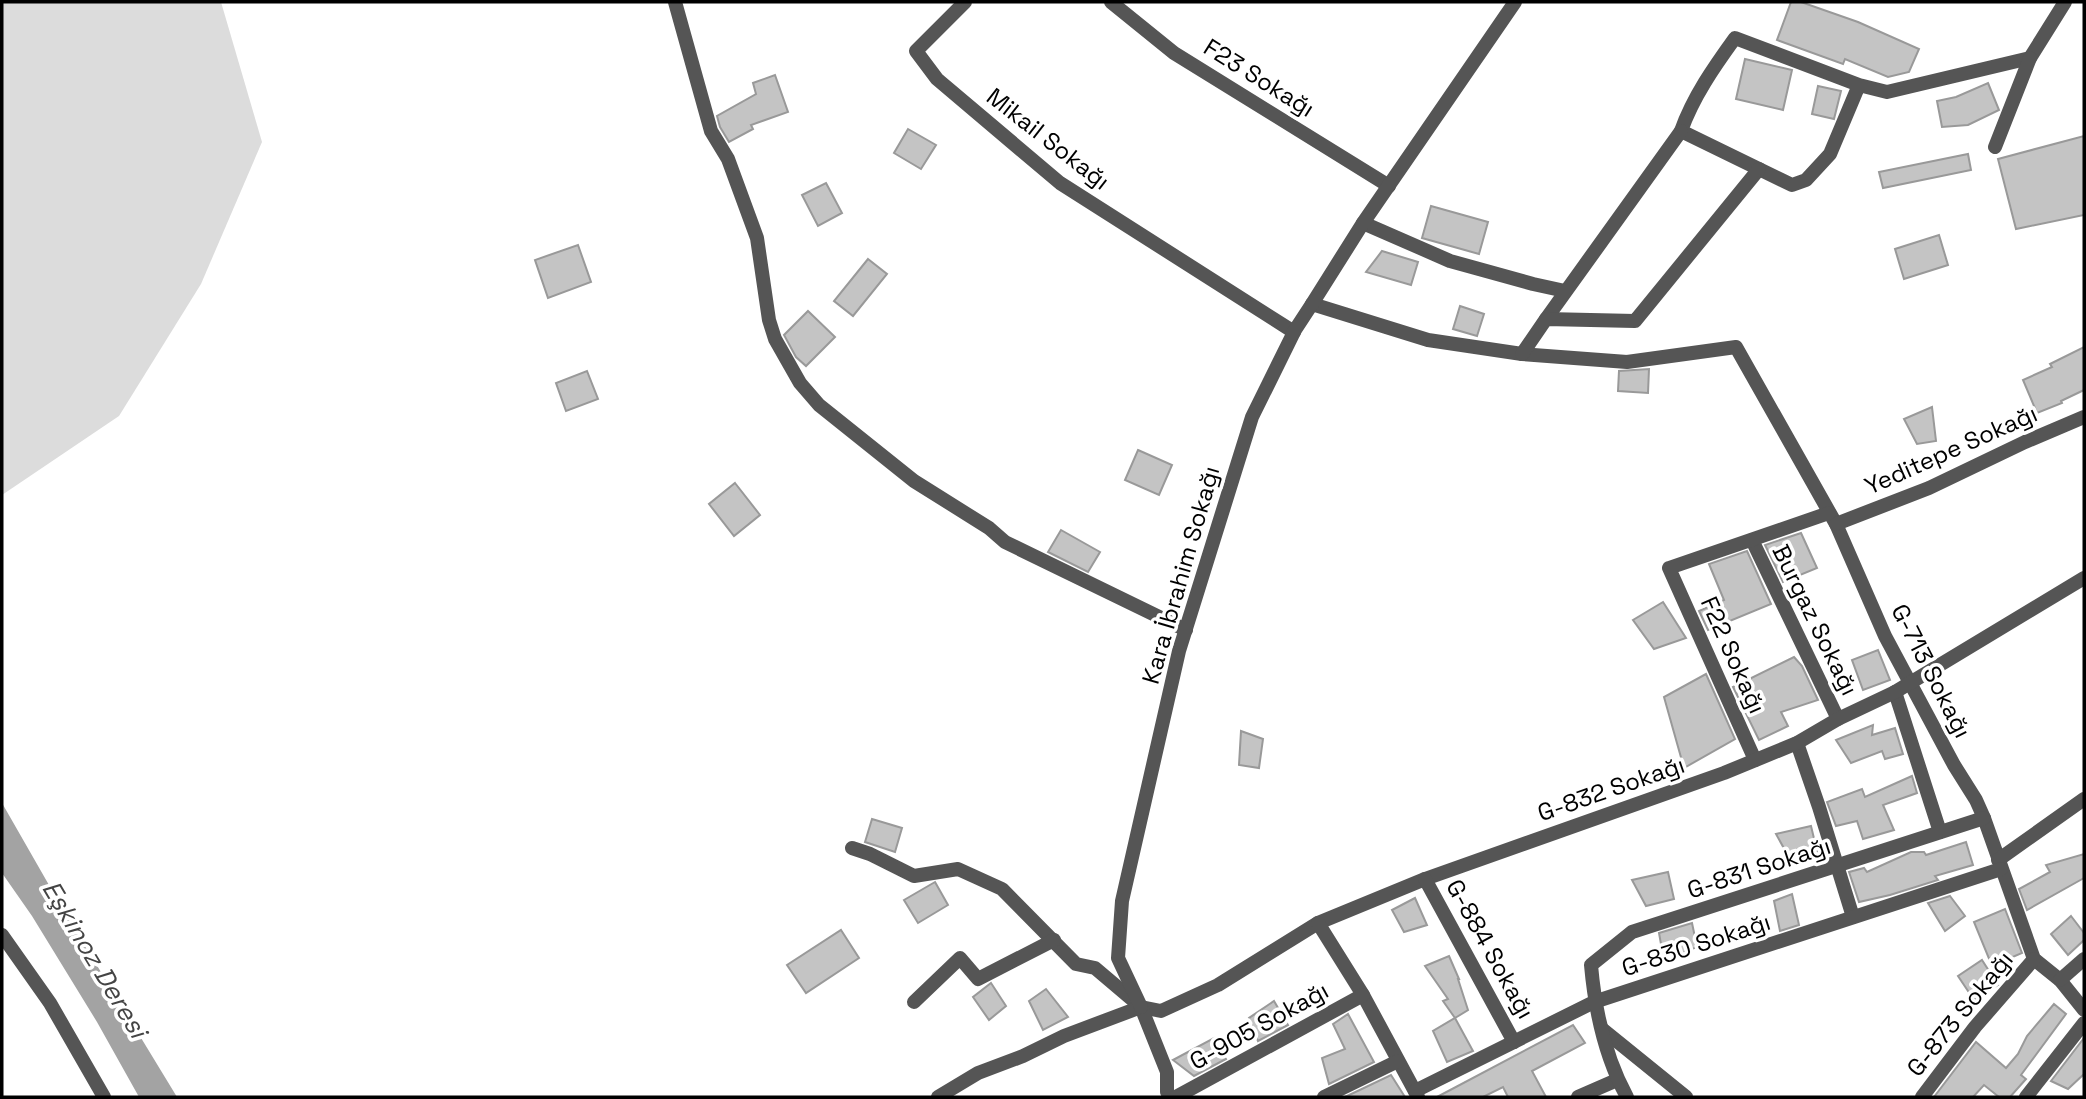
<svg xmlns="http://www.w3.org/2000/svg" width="2086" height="1099" font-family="'Space Grotesk',sans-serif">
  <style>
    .green { fill: #dcdcdc }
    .water { fill: #a3a3a3 }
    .building { fill: #c4c4c4; stroke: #999; stroke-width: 2 }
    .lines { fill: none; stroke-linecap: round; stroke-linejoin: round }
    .minor { stroke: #555; stroke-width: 14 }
    .tertiary { stroke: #555; stroke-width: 14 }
    .labels { text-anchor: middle; stroke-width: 7; stroke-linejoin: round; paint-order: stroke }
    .street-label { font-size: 24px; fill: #000; stroke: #fff }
    .water-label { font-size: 26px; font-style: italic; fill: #444; stroke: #fff }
  </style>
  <rect width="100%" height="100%" fill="#fff"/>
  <polygon class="green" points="2,2 221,2 262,142 201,284 119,416 2,495"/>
  <polygon class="water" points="2,803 65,913 177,1097 139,1097 97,1022 32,916 2,873"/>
  <g class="building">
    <polygon points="1791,2 1801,2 1858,22 1919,49 1909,72 1888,77 1845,59 1843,64 1777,40"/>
    <polygon points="1745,59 1792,70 1783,110 1736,99"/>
    <polygon points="775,75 788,112 751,125 753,129 729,142 720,127 717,116 756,94 753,83"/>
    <polygon points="1988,83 1999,110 1968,125 1942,127 1937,101 1956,97"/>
    <polygon points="1818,86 1841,91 1834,119 1812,114"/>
    <polygon points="908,129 936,145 921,169 894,153"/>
    <polygon points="2084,136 2084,215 2016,229 1998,159"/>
    <polygon points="1968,154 1971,170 1883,188 1879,172"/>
    <polygon points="826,183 842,213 818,226 802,195"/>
    <polygon points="1431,206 1488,222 1479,254 1422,238"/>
    <polygon points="1939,235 1948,265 1904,279 1895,249"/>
    <polygon points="578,245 591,282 548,298 535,260"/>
    <polygon points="1382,251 1418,262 1411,285 1366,272"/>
    <polygon points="868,259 887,274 853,316 834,301"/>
    <polygon points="1460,306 1484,314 1477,336 1453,329"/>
    <polygon points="808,311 835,337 806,366 796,357 784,335"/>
    <polygon points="2084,347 2084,390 2061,401 2062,403 2037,413 2023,380 2052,367 2050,364"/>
    <polygon points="1649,369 1648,393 1618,391 1619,371"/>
    <polygon points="587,371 598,399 566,411 556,383"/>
    <polygon points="1932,407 1936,441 1917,444 1904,419"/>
    <polygon points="1138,450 1172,465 1159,495 1125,480"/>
    <polygon points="735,483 760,515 734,536 709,504"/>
    <polygon points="1061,530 1100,552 1088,572 1048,552"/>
    <polygon points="1801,533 1817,568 1783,582 1765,545"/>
    <polygon points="1747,551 1771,604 1708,630 1699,611 1724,600 1709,564"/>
    <polygon points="1663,602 1686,638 1654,649 1633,620"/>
    <polygon points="1878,650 1890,680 1863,690 1852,660"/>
    <polygon points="1794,657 1802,666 1818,700 1781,712 1788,726 1759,740 1733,687"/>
    <polygon points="1706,674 1735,739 1684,768 1664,697"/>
    <polygon points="1873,725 1872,735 1895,728 1903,754 1885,759 1882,751 1851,763 1836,740"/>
    <polygon points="1241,731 1263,739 1259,768 1239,765"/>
    <polygon points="1912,776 1917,793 1883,805 1894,830 1863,839 1857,821 1836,826 1827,802 1862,789 1865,797"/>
    <polygon points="872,819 902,828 895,852 865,842"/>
    <polygon points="1811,826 1818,855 1791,861 1776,834"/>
    <polygon points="1966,842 1973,865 1935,876 1938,880 1890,895 1859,902 1849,872 1864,868 1867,872 1911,852 1924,852 1926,855"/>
    <polygon points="2084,854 2084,878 2027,910 2019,889 2050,872 2046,865"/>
    <polygon points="1668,872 1674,899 1646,906 1632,880"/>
    <polygon points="935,882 948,905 918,923 904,900"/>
    <polygon points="1792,894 1799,925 1780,931 1774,901"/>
    <polygon points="1950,896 1965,916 1945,931 1928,903"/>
    <polygon points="1415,898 1427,925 1404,932 1392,910"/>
    <polygon points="2005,909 2022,953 1992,966 1974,922"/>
    <polygon points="2071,916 2084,933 2084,940 2068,955 2051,934"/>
    <polygon points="1692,923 1697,947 1664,961 1659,933"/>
    <polygon points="841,930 859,958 806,993 787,965"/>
    <polygon points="1449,956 1459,979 1458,979 1468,1010 1455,1018 1443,1001 1448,999 1425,966"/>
    <polygon points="1982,960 1998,985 1974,1000 1958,976"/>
    <polygon points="991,983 1006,1006 989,1020 973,997"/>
    <polygon points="1046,989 1068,1017 1043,1030 1029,1001"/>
    <polygon points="1274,1001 1288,1025 1258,1041 1249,1018"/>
    <polygon points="2054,1004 2066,1014 2021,1075 2026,1079 2010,1097 1999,1097 1984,1085 1973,1097 1934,1097 1976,1042 2006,1068 2018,1054 2027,1036"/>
    <polygon points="1348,1014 1374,1062 1329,1084 1322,1058 1345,1049 1333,1024"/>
    <polygon points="1455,1018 1473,1051 1447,1062 1433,1031"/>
    <polygon points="1573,1025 1585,1043 1532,1071 1546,1097 1508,1097 1503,1087 1483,1097 1437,1097"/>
    <polygon points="1214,1038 1226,1059 1194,1076 1173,1060"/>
    <polygon points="2084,1038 2084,1074 2068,1089 2051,1081"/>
    <polygon points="1391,1075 1405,1097 1345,1097"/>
  </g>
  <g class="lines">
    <g class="minor">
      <polyline points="675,2 711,131 728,159 757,238 769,320 775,339 800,383 819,405 914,481 989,528 1005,542 1186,630"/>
      <polyline points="965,2 916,51 937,79 1060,183 1294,332"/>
      <polyline points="1111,2 1174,53 1389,186"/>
      <path d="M1859 85 1830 154 1806 180 1792 185 1681 131C1693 97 1714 67 1735 38L1859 85 1887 92 2030 58 2065 2"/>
      <polyline points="1995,147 2030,58"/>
      <polyline points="1363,223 1450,261 1533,284 1565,291"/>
      <polyline points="1312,304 1428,340 1522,354 1627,362 1736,347 1836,524 1885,636 1954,765 1976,800 1984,818 2034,959 2060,980 2084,1010"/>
      <polyline points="1546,319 1681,131"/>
      <polyline points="1522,354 1546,319 1635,321 1759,169"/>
      <polyline points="1836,524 1929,488 2025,442 2084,417"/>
      <polyline points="1752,540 1838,719"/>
      <polyline points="1895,692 1940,832"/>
      <polyline points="1797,743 1819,807 1853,917"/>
      <polyline points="1755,760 1669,568 1829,513"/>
      <polyline points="852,848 870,854 914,876 958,869 1002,889 1076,964 1095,968 1141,1007 1161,1011 1218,985 1318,923 1425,879 1724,773 1797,743 1838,719 1895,692 2084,578"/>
      <polyline points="1998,860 2084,799"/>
      <polyline points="1425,879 1514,1042"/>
      <polyline points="1318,923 1363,995 1418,1097"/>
      <polyline points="2,935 50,1003 104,1097"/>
      <polyline points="2060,980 2084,959"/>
      <polyline points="914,1002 960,958 978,979 1054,940"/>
      <polyline points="1141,1007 1167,1072 1167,1092 1170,1097"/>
      <polyline points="1602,1029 1686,1097"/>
      <polyline points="1415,1091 1594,1002 2001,869"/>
      <polyline points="938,1097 978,1073 1023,1056 1064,1036 1141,1007"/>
      <polyline points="1176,1097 1363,995"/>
      <polyline points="1324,1097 1398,1061"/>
      <polyline points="1578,1097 1617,1080"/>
      <path d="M1627 1097C1605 1057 1595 1010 1591 965L1632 932 1984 818"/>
      <polyline points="1922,1097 1975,1027 2034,959"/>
      <polyline points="2026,1097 2084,1023"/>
    </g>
    <polyline class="tertiary" points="1141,1007 1118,958 1122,901 1179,651 1252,417 1295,330 1312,304 1363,223 1515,2"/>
  </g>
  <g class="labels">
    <g class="street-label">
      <text transform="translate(1259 78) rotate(32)" y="8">F23 Sokağı</text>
      <text transform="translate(1048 139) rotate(38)" y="8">Mikail Sokağı</text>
      <text transform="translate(1951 450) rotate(-24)" y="8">Yeditepe Sokağı</text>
      <text transform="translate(1181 575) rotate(-74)" y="8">Kara İbrahim Sokağı</text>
      <text transform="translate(1815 620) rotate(64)" y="8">Burgaz Sokağı</text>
      <text transform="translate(1733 655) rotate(66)" y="8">F22 Sokağı</text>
      <text transform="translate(1931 671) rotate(63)" y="8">G-713 Sokağı</text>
      <text transform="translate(1611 789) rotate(-19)" y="8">G-832 Sokağı</text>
      <text transform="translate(1759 868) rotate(-18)" y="8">G-831 Sokağı</text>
      <text transform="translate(1696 945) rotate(-18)" y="8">G-830 Sokağı</text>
      <text transform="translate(1490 949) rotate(61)" y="8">G-884 Sokağı</text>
      <text transform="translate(1960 1014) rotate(-51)" y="8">G-873 Sokağı</text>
      <text transform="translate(1259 1026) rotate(-29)" y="8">G-905 Sokağı</text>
    </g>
    <g class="water-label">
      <text transform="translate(95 959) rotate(59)" y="9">Eşkinoz Deresi</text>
    </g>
  </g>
  <rect width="2086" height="1099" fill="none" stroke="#000000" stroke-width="7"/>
</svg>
